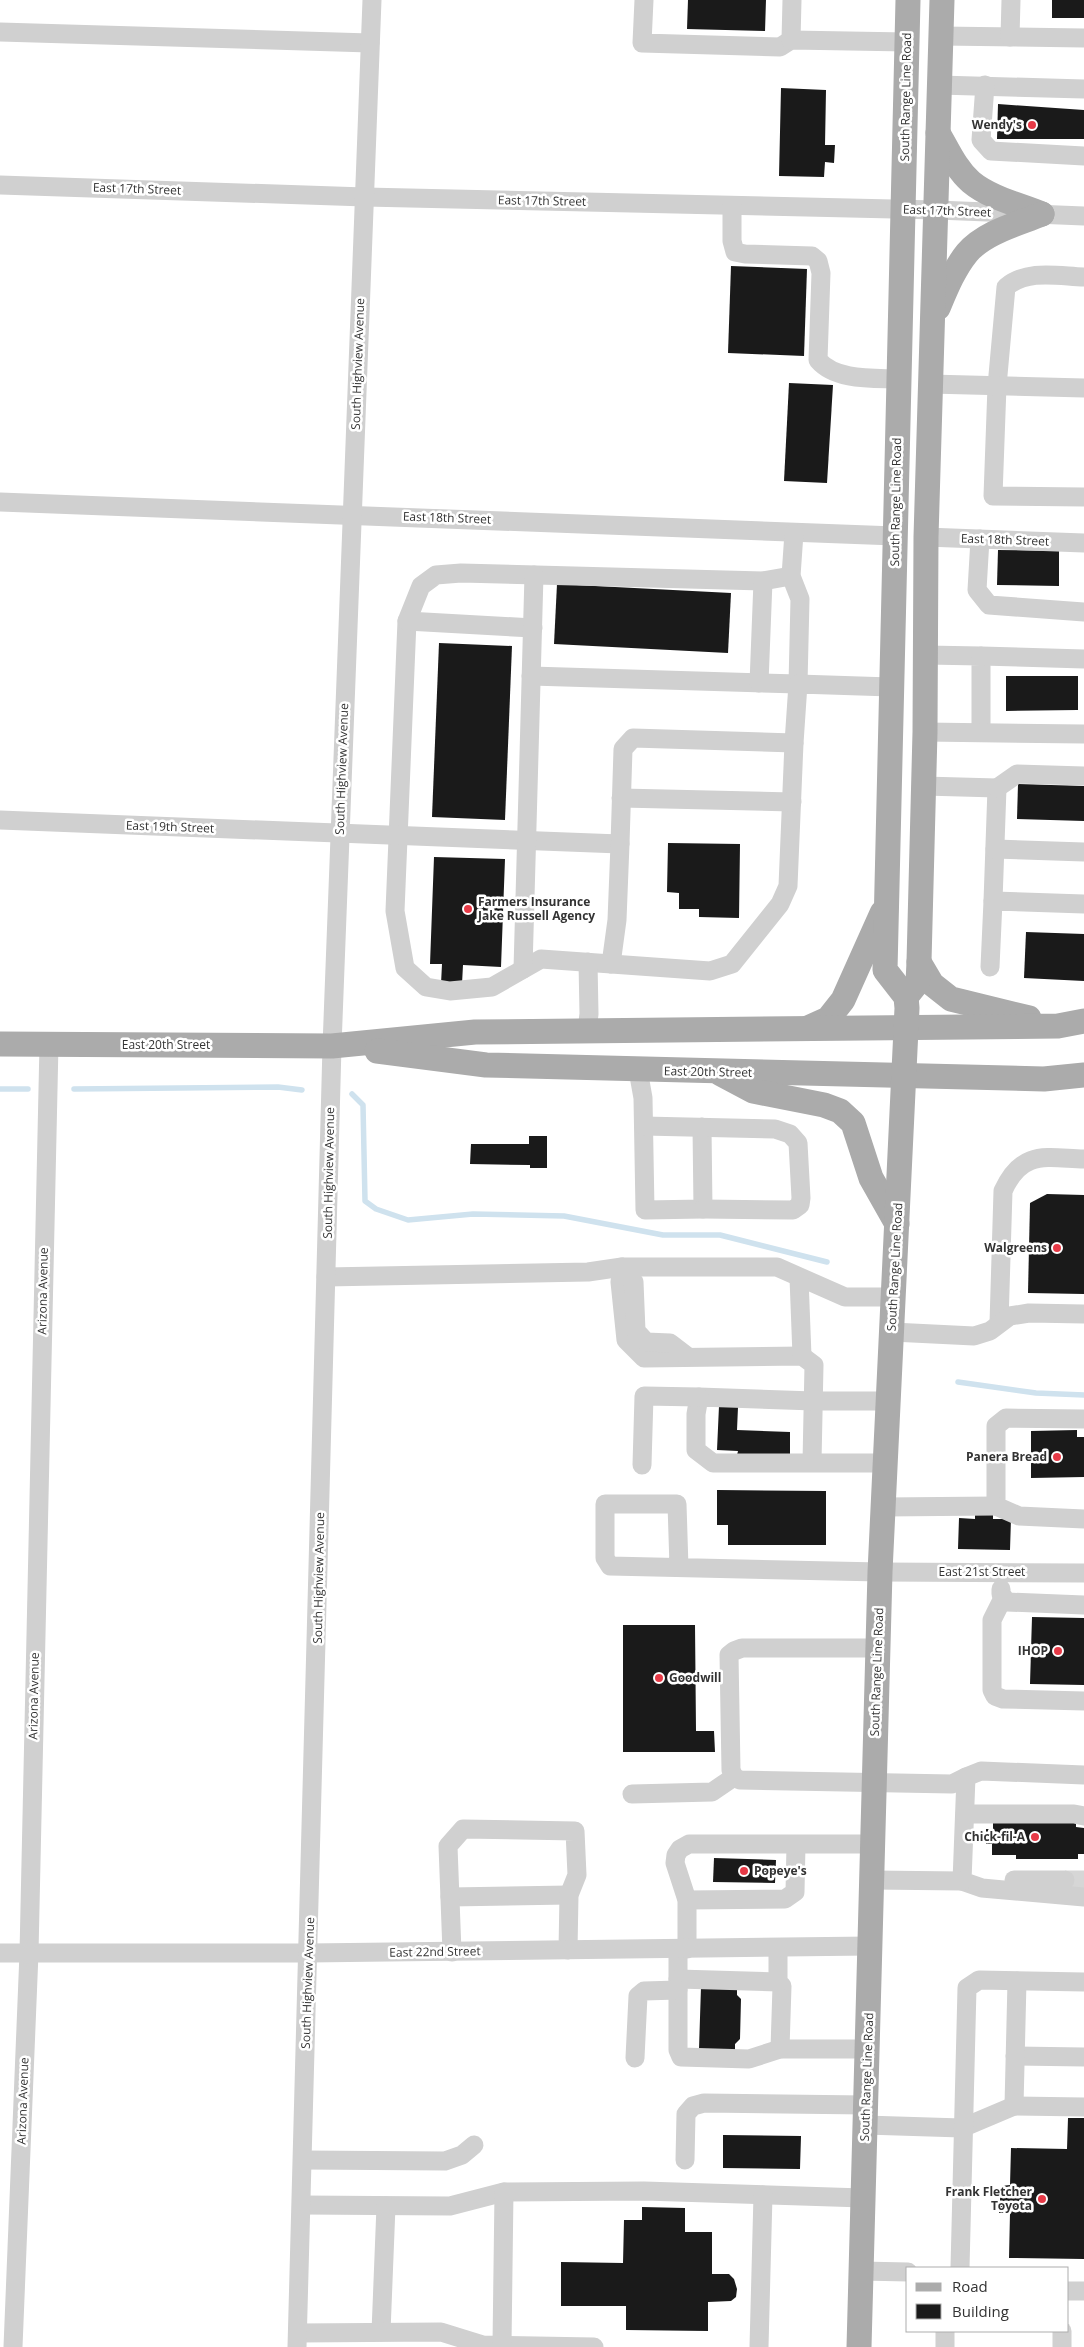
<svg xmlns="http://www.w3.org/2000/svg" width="1084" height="2347" font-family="'Open Sans',sans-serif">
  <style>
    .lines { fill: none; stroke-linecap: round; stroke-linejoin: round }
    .stream { stroke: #cfe2ee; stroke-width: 5.5 }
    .building { fill: #1a1a1a }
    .minor-tunnel { stroke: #d6d6d6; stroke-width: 19; stroke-dasharray: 19 9; stroke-linecap: butt }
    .minor { stroke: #d0d0d0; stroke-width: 19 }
    .major { stroke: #ababab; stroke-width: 25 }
    .poi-dot { fill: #e63946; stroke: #fff; stroke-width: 2 }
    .labels { text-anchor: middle; stroke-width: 5; stroke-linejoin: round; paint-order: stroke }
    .street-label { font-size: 12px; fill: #333; stroke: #fff }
    .poi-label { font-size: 12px; font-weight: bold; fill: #333; stroke: #fff; text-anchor: end }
  </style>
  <rect width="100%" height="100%" fill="#fff"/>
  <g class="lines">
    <g class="stream">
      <polyline points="0,1089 28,1089"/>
      <polyline points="74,1089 278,1087 302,1090"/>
      <polyline points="352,1094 363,1105 365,1201 376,1209 408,1220 473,1214 564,1216 663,1235 720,1235 827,1262"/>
      <polyline points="958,1382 1036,1393 1084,1395"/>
    </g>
  </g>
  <g class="building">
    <polygon points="688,0 766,0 765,31 687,29"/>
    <rect x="1052" y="0" width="32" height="18"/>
    <polygon points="781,88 826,90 825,145 835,145 834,163 825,162 824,177 779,176"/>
    <polygon points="998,104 1084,110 1084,139 997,139"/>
    <polygon points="731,266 807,269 804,356 728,353"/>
    <polygon points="789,383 833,385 827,483 784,481"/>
    <polygon points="998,550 1059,551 1059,586 997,585"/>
    <polygon points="557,584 731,593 728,653 554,644"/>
    <polygon points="439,643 512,646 505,820 432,817"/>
    <polygon points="1006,676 1078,676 1078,710 1006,711"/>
    <polygon points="1018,784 1084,786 1084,821 1017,819"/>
    <polygon points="668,843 740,844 739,918 699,917 699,909 679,909 679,893 667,892"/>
    <polygon points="434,857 505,859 501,967 463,965 462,984 441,984 442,964 430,964"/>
    <polygon points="1026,932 1084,934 1084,981 1024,978"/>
    <polygon points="529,1136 547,1136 547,1168 530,1168 530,1165 470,1164 471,1144 529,1144"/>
    <polygon points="1047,1194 1084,1195 1084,1294 1028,1293 1030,1203"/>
    <polygon points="719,1406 738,1407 737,1430 790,1432 790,1457 737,1455 738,1451 717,1450"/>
    <polygon points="1077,1430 1077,1437 1084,1437 1084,1477 1031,1478 1031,1431"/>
    <polygon points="717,1490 826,1491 826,1545 728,1545 728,1525 717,1525"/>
    <polygon points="975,1512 993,1512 993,1519 1011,1519 1010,1550 958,1549 959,1518 975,1519"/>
    <polygon points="1032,1617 1084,1618 1084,1685 1030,1684"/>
    <polygon points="623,1625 695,1625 696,1731 714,1731 715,1752 623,1752"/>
    <polygon points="993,1820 1076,1821 1076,1827 1084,1828 1084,1854 1078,1854 1078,1859 1016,1859 1016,1855 992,1855 992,1844 986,1844 986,1829 993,1829"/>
    <polygon points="714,1858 776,1860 775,1883 713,1882"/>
    <polygon points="701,1987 737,1987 737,1995 741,1999 740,2039 735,2044 735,2051 699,2049"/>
    <polygon points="1068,2118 1084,2118 1084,2259 1009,2258 1010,2213 999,2213 1001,2186 1010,2185 1011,2148 1067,2149"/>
    <polygon points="723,2135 801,2136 800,2169 723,2168"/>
    <polygon points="642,2207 685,2208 685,2232 712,2232 712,2274 729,2274 734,2279 737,2289 736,2297 731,2301 708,2302 708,2331 626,2330 626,2306 561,2306 561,2262 623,2263 624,2220 642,2220"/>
  </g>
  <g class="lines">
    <polyline class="minor-tunnel" points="1065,1880 1084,1880"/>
    <g class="minor">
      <polyline points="644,0 642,43 780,47 791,40 907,42"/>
      <polyline points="0,32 370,43"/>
      <polyline points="941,36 1084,38"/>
      <polyline points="1010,37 1011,0"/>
      <polyline points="791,40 792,0"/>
      <polyline points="939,85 1084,89"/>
      <polyline points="985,85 981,140 991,151 1084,156"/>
      <polyline points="0,185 365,197 937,210 1084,216"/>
      <path d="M732 206V241L735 252 745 254 812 256 818 261 821 273 818 360C836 381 873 378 898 379"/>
      <path d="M1084 277C1057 276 1028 269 1006 287L997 386 993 496 1084 497"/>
      <polyline points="930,384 1084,388"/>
      <polyline points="0,502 895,536"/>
      <polyline points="926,537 1084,543"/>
      <polyline points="980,539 977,590 989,605 1084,612"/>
      <polyline points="791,576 763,581 461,573 436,575 421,586 407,621 395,911 405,968 426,987 450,991 492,987 541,959 710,971 732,964 780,904 788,886 794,743"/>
      <polyline points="407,621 533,628"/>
      <polyline points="926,655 981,656 981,731"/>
      <polyline points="981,656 1084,659"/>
      <polyline points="531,676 798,684 800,599 791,576 794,533"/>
      <polyline points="759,683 763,581"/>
      <polyline points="925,732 1084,734"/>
      <polyline points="924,786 997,788 993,901"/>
      <polyline points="997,788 1017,774 1084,776"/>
      <polyline points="621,798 792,802"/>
      <polyline points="0,820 620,844 623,749 633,738 794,743 798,684 891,687"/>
      <polyline points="995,849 1084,852"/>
      <polyline points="611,964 617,920 620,844"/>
      <polyline points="990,967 993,901 1084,904"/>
      <polyline points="523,969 534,575"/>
      <polyline points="587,1030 589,1014 588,962"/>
      <polyline points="638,1070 643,1098 645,1210 703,1209 702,1127"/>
      <polyline points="644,1126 775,1129 790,1134 798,1143 801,1198 800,1205 793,1210 703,1209"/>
      <polyline points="622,1267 620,1282 626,1340 644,1358 802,1356 814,1365 812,1462"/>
      <polyline points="623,1273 634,1282 636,1331 646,1342 670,1343 687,1356"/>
      <polyline points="326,1277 588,1272 622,1267 777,1267 845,1297 894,1297"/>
      <polyline points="799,1278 802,1356"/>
      <path d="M999 1323 1003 1191C1022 1149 1046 1158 1084 1159"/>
      <polyline points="892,1332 974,1336 990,1331 1010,1316 1029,1313 1084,1314"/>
      <polyline points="1084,1419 1006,1418 996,1426 996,1506 1019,1516 1084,1519"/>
      <polyline points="885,1463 713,1463 696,1450 696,1414 699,1397 814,1401 888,1401"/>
      <polyline points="642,1465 644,1396 699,1397"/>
      <polyline points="884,1507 996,1506"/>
      <polyline points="679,1567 677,1504 605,1504 605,1558 610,1566 880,1572 1084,1573"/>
      <polyline points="1001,1589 1001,1594 1007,1602 1084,1605"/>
      <polyline points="1003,1598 992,1620 992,1690 995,1696 1003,1699 1084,1701"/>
      <polyline points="878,1648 742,1648 734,1651 729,1655 731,1770 734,1777 740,1780 952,1784 966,1777"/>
      <polyline points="1084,1775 981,1771 966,1777 962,1881 982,1888 1084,1897"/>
      <polyline points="632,1794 712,1792 734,1777"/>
      <polyline points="965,1814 1074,1814 1084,1816"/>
      <polyline points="872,1880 962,1881"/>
      <polyline points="1014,1880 1065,1880"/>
      <polyline points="450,1897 569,1895"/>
      <polyline points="687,1900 785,1899 795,1892 796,1845"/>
      <polyline points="778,1948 778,1982 782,1986 780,2049"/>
      <polyline points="678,1949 678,2050 681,2057 749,2059 780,2049 867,2049"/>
      <polyline points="687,1949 687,1900 675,1863 676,1855 680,1849 689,1844 873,1844"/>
      <polyline points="452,1952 448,1846 463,1829 575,1831 577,1875 569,1895 568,1950"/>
      <polyline points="0,1953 309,1953 870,1946"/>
      <polyline points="678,1979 778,1982"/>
      <polyline points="1015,2056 1084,2057"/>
      <polyline points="635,2058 638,1996 644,1991 678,1990"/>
      <polyline points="1014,2106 1017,1981"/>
      <polyline points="865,2125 962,2128 1014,2106 1084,2107"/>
      <polyline points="303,2160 445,2161 462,2155 474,2145"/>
      <polyline points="685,2160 686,2114 693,2106 704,2103 866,2105"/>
      <polyline points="302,2205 450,2206 504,2192 644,2191 863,2198"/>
      <polyline points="960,2268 967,1988 979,1980 1084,1982"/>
      <polyline points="861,2271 908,2272"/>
      <polyline points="1068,2291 1084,2291"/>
      <polyline points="381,2332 386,2206"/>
      <polyline points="298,2333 441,2332 483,2345 594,2347"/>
      <polyline points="502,2345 504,2192"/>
      <polyline points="13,2347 29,1953 49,1044"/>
      <polyline points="297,2347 332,1046 372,0"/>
      <polyline points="759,2347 763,2195"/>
      <polyline points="945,2347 945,2331"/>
      <polyline points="1062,2347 1062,2331"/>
    </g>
    <g class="major">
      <path d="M938 133C948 150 956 169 971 182 990 198 1020 205 1042 214"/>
      <path d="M938 308C946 289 954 269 967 253 985 232 1018 224 1042 214"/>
      <polyline points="919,962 932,984 951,999 1029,1018"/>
      <polyline points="906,997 918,982 919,962 925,732 926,537 942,0"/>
      <polyline points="808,1028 828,1019 843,1000 882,913"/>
      <polyline points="0,1044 332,1046 475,1032 1058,1026 1084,1021"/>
      <polyline points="377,1051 486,1065 1044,1079 1084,1075"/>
      <polyline points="721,1074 753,1091 824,1105 840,1111 853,1123 871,1178 897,1224"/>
      <polyline points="859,2347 880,1572 907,1008 906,997 885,970 908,0"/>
    </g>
  </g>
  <g class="poi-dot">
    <circle cx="1032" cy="125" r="5"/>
    <circle cx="468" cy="909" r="5"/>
    <circle cx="1057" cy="1248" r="5"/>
    <circle cx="1057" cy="1457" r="5"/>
    <circle cx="1058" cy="1651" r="5"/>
    <circle cx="659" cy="1678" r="5"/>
    <circle cx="1035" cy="1837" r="5"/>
    <circle cx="744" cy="1871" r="5"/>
    <circle cx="1042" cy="2199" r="5"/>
  </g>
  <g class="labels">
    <g class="street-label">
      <text transform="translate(906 97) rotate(-89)" y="4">South Range Line Road</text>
      <text transform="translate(137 189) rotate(2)" y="4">East 17th Street</text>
      <text transform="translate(542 201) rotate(1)" y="4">East 17th Street</text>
      <text transform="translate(947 211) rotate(2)" y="4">East 17th Street</text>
      <text transform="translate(358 364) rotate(-88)" y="4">South Highview Avenue</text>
      <text transform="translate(896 502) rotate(-89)" y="4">South Range Line Road</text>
      <text transform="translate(447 518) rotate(2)" y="4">East 18th Street</text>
      <text transform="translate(1005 540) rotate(2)" y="4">East 18th Street</text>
      <text transform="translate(342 769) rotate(-88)" y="4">South Highview Avenue</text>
      <text transform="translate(170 827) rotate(2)" y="4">East 19th Street</text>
      <text x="166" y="1049">East 20th Street</text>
      <text transform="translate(708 1072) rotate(1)" y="4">East 20th Street</text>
      <text transform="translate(329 1173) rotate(-89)" y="4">South Highview Avenue</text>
      <text transform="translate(895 1267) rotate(-87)" y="4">South Range Line Road</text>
      <text transform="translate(43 1291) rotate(-89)" y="4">Arizona Avenue</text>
      <text x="982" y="1576">East 21st Street</text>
      <text transform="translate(319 1578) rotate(-89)" y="4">South Highview Avenue</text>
      <text transform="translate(877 1672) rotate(-88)" y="4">South Range Line Road</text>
      <text transform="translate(34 1696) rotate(-89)" y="4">Arizona Avenue</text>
      <text transform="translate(435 1952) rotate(-1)" y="4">East 22nd Street</text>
      <text transform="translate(308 1983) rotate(-88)" y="4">South Highview Avenue</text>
      <text transform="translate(867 2077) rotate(-88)" y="4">South Range Line Road</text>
      <text transform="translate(23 2101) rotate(-88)" y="4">Arizona Avenue</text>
    </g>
    <g class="poi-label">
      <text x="1022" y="129">Wendy's</text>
      <text x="478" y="906" text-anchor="start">Farmers Insurance<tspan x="478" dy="14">Jake Russell Agency</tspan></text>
      <text x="1047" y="1252">Walgreens</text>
      <text x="1047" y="1461">Panera Bread</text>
      <text x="1048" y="1655">IHOP</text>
      <text x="669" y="1682" text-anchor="start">Goodwill</text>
      <text x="1025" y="1841">Chick-fil-A</text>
      <text x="754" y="1875" text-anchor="start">Popeye's</text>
      <text x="1032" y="2196">Frank Fletcher<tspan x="1032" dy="14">Toyota</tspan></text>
    </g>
  </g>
  <rect x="906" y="2267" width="162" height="65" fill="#ffffff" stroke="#adadad"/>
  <rect x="916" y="2283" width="25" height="8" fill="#ababab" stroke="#adadad"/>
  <text x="952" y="2292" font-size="15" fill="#333333">Road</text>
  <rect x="916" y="2304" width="25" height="15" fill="#1a1a1a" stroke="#adadad"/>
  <text x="952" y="2317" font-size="15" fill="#333333">Building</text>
</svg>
